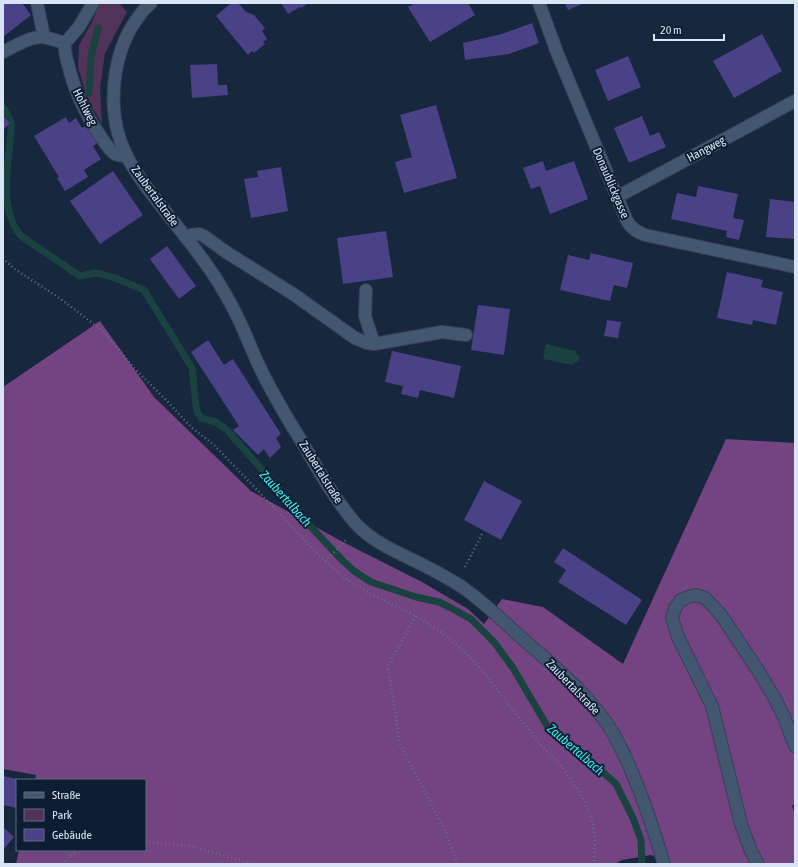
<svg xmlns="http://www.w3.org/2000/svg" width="798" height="867" font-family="'Asap Condensed',sans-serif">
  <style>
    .green { fill: #513259 }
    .forest { fill: #744381 }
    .water { fill: #1a4241 }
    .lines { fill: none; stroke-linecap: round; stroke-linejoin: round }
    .stream { stroke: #1a4241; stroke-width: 7 }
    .building { fill: #4b4186 }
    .minor-casing { stroke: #364256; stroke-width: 14 }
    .path { stroke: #627185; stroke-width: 2.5; stroke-dasharray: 1 3; stroke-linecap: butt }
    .minor { stroke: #445771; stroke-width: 12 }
    .labels { text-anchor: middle; stroke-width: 4; stroke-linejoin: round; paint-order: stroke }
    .street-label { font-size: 12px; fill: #d9e5f4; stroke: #0d1d33 }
    .water-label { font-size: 13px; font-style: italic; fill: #31f2ef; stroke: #0d1d33 }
  </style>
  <rect width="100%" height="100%" fill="#16273e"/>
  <polygon class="green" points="100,3 119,3 127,12 105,53 100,88 102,124 87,98 78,67 79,45 91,24"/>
  <polygon class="forest" points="100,321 154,397 251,491 341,541 422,582 468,609 484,624 502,599 543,607 623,664 726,439 795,443 795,803 792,806 795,814 795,864 673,864 651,855 622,860 615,864 16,864 19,850 145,850 145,780 35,780 36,775 3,769 3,387"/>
  <path class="water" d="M546 344 576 351 575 353C582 356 580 363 573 363V365L543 359Z"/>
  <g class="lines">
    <g class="stream">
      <polyline points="89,93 91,58 98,28"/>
      <path d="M3 107C6 112 10 117 11 123 12 129 10 136 10 142 7 172 0 212 21 236L80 276 95 273 101 274 115 278 144 290 192 368 196 406 197 411 201 418 216 422 227 430 266 474 296 511 342 560 354 571 371 582 416 597 439 602 451 608 471 619 494 642 513 668 549 729 577 749 616 784 633 818 641 840 642 864"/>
    </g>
  </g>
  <g class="building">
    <polygon points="3,3 22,3 31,15 3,37"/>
    <polygon points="231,3 238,3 246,12 254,15 265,28 262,31 267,39 263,42 265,44 254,53 252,51 248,55 216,16"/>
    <polygon points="281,3 309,3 301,8 300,7 288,14"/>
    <polygon points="415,3 468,3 475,15 430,42 408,7"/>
    <polygon points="565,3 584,3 568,10"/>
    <polygon points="532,23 539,43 509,54 465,60 463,43 502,34"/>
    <polygon points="762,34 782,71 734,98 713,61"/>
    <polygon points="628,56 641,87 608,101 595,70"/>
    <polygon points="217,64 218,85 227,85 228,95 192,98 190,65"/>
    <polygon points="436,105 457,178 404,193 395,162 412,157 400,115"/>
    <polygon points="3,116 10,123 3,130"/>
    <polygon points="642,116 650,136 659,132 666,147 629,163 614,128"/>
    <polygon points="66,117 69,123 76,118 82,128 87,125 98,143 93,146 101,159 84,170 88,177 65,191 57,178 59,177 34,136"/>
    <polygon points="543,161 546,171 574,161 588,199 550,214 540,186 531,189 523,168"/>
    <polygon points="281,167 288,211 251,218 244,179 258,177 257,171"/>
    <polygon points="113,171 143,215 100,244 70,201"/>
    <polygon points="698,186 738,194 733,218 744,220 739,240 726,237 727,231 671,219 677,193 696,197"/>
    <polygon points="770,199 795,202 795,239 766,237"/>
    <polygon points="386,231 393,277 343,284 337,238"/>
    <polygon points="167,246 196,286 179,299 150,259"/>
    <polygon points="591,253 633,263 627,288 614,285 610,301 560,290 568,255 589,260"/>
    <polygon points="727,272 763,280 761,287 783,292 776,325 753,320 752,325 717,318"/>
    <polygon points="478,305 510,309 504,355 471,350"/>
    <polygon points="607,320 621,322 618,338 604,336"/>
    <polygon points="208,340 224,365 233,359 281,434 276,438 281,447 270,458 264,449 258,455 233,430 239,426 191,352"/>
    <polygon points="392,351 461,366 454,398 420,390 418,398 401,394 403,386 385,382"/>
    <polygon points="484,481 522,501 501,540 464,520"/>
    <polygon points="563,548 642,600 626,625 558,582 566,570 554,562"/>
    <polygon points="3,776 17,779 17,808 3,805"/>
    <polygon points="3,827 14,837 3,850"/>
  </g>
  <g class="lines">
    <g class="minor-casing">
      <g id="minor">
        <polyline points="37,3 44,37"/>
        <path d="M93 3 79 27 65 43C64 50 66 57 68 64 74 91 86 115 101 137 105 143 109 150 115 154 119 156 123 156 127 156"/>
        <path d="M151 3C147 7 143 10 140 15 115 46 108 95 118 133 126 163 146 187 165 211 187 239 211 267 228 299 242 322 250 348 262 372 275 398 290 423 305 447 320 473 336 501 356 524 372 541 394 551 415 561 431 569 447 577 462 587 484 602 504 622 524 640 556 668 591 696 613 733 635 772 651 821 664 864"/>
        <path d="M539 3 558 55 627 221C632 229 637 232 645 235L795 267"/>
        <path d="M3 52C15 46 29 37 43 37 50 38 57 41 65 43"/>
        <polyline points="617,197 795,101"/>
        <polyline points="187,239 191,235 199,234 204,236 226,252 293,294 355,338 367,343 374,344 442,332 466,335"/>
        <polyline points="366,290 365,316 374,344"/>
        <polyline points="758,864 751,851 741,824 712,706 678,637 672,618 675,608 681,600 688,597 696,595 705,598 721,615 759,672 774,697 784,717 795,746"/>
      </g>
    </g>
    <g class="path">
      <polyline points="3,258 13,268 58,297 103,331 134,368 167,401 192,428 213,444 221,452 318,554 338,572 351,582 367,592 416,616 444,634 470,657 485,674 539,743 563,768 581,795 591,816 595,837 594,864"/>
      <polyline points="325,561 346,540"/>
      <polyline points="465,567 482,534"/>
      <polyline points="416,616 388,666 400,744 446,832 457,864"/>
      <polyline points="145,842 190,846 254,864"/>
      <polyline points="62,864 78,850"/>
    </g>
    <use href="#minor" class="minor"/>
  </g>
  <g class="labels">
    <g class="street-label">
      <text transform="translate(85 107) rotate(63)" y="4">Hohlweg</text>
      <text transform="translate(706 149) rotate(-28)" y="4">Hangweg</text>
      <text transform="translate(611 183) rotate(67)" y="4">Donaublickgasse</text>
      <text transform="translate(155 196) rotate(54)" y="4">Zaubertalstraße</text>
      <text transform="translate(321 472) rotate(58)" y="4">Zaubertalstraße</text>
      <text transform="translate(573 687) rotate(46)" y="4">Zaubertalstraße</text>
    </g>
    <g class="water-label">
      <text transform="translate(286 498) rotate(48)" y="5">Zaubertalbach</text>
      <text transform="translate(576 749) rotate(41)" y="5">Zaubertalbach</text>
    </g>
  </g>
  <rect width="798" height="867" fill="none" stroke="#d9e5f4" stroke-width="8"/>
  <rect x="16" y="779" width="130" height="72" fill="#0d1d33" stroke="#5f6d80"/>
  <rect x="24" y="792" width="20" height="6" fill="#445771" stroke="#5f6d80"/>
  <text x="52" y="799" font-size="12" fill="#d9e5f4">Straße</text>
  <rect x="24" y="809" width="20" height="12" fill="#513259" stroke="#5f6d80"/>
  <text x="52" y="819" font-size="12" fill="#d9e5f4">Park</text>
  <rect x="24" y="829" width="20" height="12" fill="#4b4186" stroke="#5f6d80"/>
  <text x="52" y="839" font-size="12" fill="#d9e5f4">Gebäude</text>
  <path d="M654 34v6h70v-6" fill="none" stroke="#d9e5f4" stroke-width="2"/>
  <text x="660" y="34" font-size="12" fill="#d9e5f4" stroke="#0d1d33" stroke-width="3" paint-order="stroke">20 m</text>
</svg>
